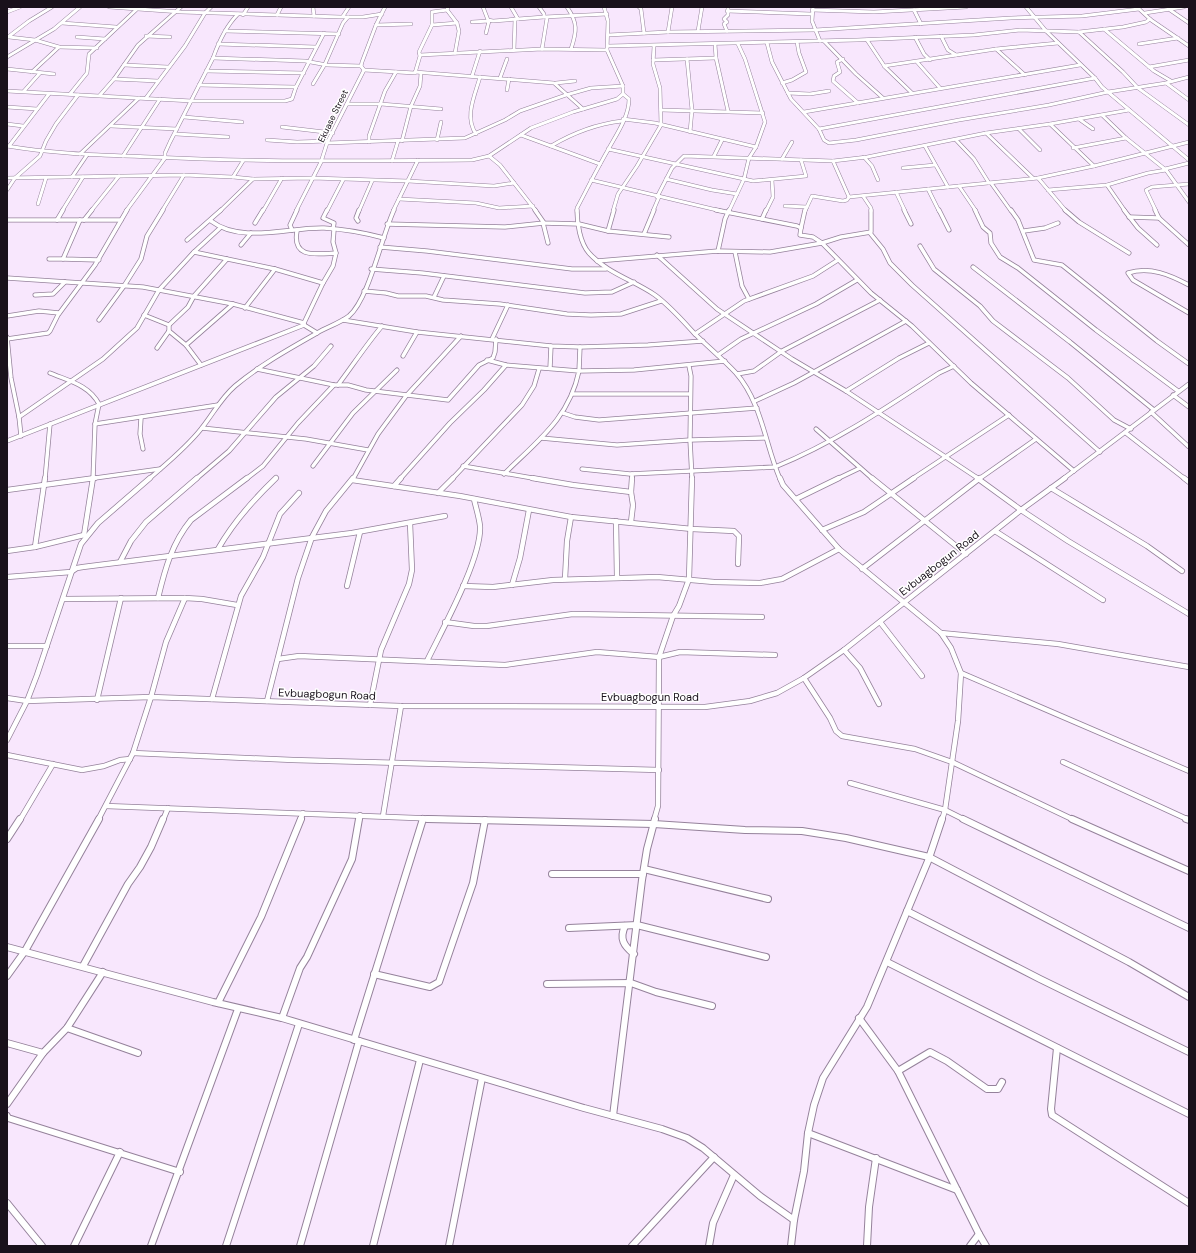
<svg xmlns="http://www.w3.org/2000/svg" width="1196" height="1253" font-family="'DM Sans',sans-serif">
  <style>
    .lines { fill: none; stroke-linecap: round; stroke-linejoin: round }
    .minor-far3-casing { stroke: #95829b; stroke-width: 4 }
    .minor-far2-casing { stroke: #95829b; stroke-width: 5 }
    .minor-far1-casing { stroke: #95829b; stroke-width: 6 }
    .minor-casing { stroke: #95829b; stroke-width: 8 }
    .minor-far3 { stroke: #fff; stroke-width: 3 }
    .minor-far2 { stroke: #fff; stroke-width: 3.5 }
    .minor-far1 { stroke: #fff; stroke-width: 4.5 }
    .minor { stroke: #fff; stroke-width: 6 }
    .labels { text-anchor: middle; stroke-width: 3; stroke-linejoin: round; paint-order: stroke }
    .far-street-label { font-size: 9px; fill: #19111b; stroke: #fff }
    .street-label { font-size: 11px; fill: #19111b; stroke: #fff }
  </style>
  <rect width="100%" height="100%" fill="#f8e7fd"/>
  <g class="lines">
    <g class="minor-far3-casing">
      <g id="minor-far3">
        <polyline points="109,7 181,12 341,17 363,17 382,14"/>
        <polyline points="313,7 314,16"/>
        <polyline points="483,7 488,20 493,21 544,17 544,14 539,7"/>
        <polyline points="511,7 518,19"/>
        <path d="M567 7C578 23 577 31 571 49"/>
        <polyline points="639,7 641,9 644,33"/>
        <polyline points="813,7 812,21 820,41"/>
        <polyline points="1026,7 1046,31 1095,78 1102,87 1189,160"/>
        <polyline points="1138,8 1151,20 1189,46"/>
        <polyline points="812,10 874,12 966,7"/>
        <polyline points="914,10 921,24"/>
        <polyline points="1170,10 1189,23"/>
        <polyline points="727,11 811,14"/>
        <polyline points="7,12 20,7"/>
        <polyline points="1145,13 1184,7"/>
        <polyline points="243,15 248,7"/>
        <polyline points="277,15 281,7"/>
        <polyline points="343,16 349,7"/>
        <polyline points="544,17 607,14"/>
        <polyline points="472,22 489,21 486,33"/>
        <polyline points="62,23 116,27"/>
        <polyline points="376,25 411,24"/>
        <polyline points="432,25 457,23 447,10"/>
        <polyline points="1104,29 1154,71 1171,81"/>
        <polyline points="225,31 339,34"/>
        <polyline points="698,31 702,7"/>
        <polyline points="727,31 724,24 727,22 724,19 728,15 728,7"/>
        <polyline points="668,32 672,7"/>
        <polyline points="1079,32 1123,72 1138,88 1189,125"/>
        <polyline points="608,35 668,32 815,30 1011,18 1082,16 1139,9"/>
        <polyline points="146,36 170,37"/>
        <polyline points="941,36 948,50 956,55"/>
        <polyline points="8,37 29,21 52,7"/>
        <polyline points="9,37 35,40 59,47 97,48"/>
        <polyline points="77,37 105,39"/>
        <polyline points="915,37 924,54 930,60"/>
        <polyline points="867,40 885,67 912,93"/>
        <polyline points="824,41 856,74 883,98"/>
        <polyline points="767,43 772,62 791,99 819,129 824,140 829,143 856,140 959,120 1049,105 1108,92 1166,83 1189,77"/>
        <polyline points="218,44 316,47"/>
        <polyline points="715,44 716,58 728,111"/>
        <polyline points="1139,44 1178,38"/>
        <polyline points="608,46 857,40 974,35 1020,30 1079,32 1123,27 1146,22 1150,19"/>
        <polyline points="542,49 547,18"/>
        <polyline points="996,49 1025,75"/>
        <polyline points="514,50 515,19"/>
        <polyline points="455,53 459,31 457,23"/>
        <polyline points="420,55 542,49 607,50"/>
        <polyline points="7,57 54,29 80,7"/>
        <polyline points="213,58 305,61 327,65 361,66"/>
        <polyline points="687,59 692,110 690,132"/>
        <polyline points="843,59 837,62 840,72 834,76 833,81 858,103"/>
        <polyline points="653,60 716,58"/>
        <polyline points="917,62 940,88"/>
        <polyline points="124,65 168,67"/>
        <polyline points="884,66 996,49 1058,43"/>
        <polyline points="1149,67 1189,60"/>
        <polyline points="7,69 54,74"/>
        <polyline points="364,70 415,73 420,56 419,52 432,25 432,12 447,10 448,7"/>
        <polyline points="206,71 304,73"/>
        <polyline points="32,72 59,47"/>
        <polyline points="415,72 554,83 583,109"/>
        <polyline points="472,76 480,51"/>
        <polyline points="500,78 507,59"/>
        <polyline points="114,79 158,81"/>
        <polyline points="556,83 575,81"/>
        <polyline points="782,83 792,80 806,72 799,53 797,42"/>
        <polyline points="1166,83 1189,100"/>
        <polyline points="313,84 325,64 343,23 348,17"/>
        <polyline points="199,85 296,87"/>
        <polyline points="507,90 509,79"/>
        <polyline points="7,91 192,101 285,101 292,99 296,87 324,33"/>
        <polyline points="24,91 40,73"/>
        <polyline points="788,93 810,94 829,91"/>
        <polyline points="70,94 87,73 89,54 136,10"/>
        <polyline points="100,95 114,79 138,45 181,7"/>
        <polyline points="146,98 185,46 205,13 211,7"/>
        <polyline points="347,104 381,104 441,109"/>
        <polyline points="7,107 37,109"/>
        <polyline points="661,110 763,113"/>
        <polyline points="804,112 1080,65"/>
        <polyline points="1102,115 1126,138 1166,170 1189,202"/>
        <polyline points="184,117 242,122"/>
        <polyline points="623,119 655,123 756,147"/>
        <polyline points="1079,119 1093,129"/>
        <polyline points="7,124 23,126"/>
        <polyline points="1050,124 1094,166"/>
        <polyline points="111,126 177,129"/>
        <polyline points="282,127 333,133"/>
        <polyline points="819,129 1095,78"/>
        <polyline points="1019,129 1040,150"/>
        <polyline points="986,133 1033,178"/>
        <polyline points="176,134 228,137"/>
        <path d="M476 134C464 117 475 95 480 77"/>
        <polyline points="521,135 600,164"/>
        <polyline points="267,140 297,142 328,141"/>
        <polyline points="437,140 441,122"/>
        <polyline points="956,140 974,159 989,183"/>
        <polyline points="402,141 411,106 420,86 421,73"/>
        <polyline points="369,142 369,136 385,91 396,72"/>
        <polyline points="327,143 465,138 505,120 520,111 566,95 591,88 623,86"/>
        <path d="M7 146C55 154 103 155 152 157 258 162 365 161 472 160L489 156 531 128 573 112 617 99 623 94"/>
        <polyline points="9,146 49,94"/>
        <path d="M551 146C573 133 596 124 622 121"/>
        <polyline points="925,146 948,187"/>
        <polyline points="1073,148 1126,138"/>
        <polyline points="608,149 753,181 806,176 801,160"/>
        <polyline points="80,154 139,98"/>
        <polyline points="123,156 160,99"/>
        <polyline points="489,156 500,165 536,211"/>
        <polyline points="714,156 722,140"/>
        <polyline points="864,157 872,166 878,180"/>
        <polyline points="782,159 792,142"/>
        <polyline points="392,161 398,141"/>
        <polyline points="833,161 849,197 1038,178 1094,166 1189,142"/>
        <polyline points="903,168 935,165"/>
        <polyline points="1165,169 1189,163"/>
        <polyline points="72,177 87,155"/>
        <polyline points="233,177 253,179 312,178 408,181 494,186 514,183"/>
        <polyline points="7,178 184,175 233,177 243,161"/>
        <polyline points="1038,178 1066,211"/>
        <polyline points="666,179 712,190 737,194"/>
        <polyline points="591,180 721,211"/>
        <polyline points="991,183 1011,211"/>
        <polyline points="1107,185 1125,211"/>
        <polyline points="959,186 976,211"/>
        <polyline points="928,189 939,211"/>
        <polyline points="7,190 15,178 40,156 46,141 56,124 78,95"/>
        <polyline points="1048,190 1107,185 1148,173 1166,170"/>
        <polyline points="896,192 905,211"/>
        <polyline points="863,196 871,208 871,211"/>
        <polyline points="657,197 672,168 684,156 833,161 867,157 986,133 1050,124 1129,110"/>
        <polyline points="399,199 476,203 499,208 533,206"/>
        <polyline points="38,204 46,178"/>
        <polyline points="785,206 807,207"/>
        <polyline points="62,211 83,177"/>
        <polyline points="91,211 119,176"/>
        <path d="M126 211 165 158V153L170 142 213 58C219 41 226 26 238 14"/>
        <polyline points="162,211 184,175"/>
        <polyline points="220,211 253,179"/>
        <polyline points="263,211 282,178"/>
        <polyline points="296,211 321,162 327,143 364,70 361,66 362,62 376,25 385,7"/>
        <polyline points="327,211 343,180"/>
        <polyline points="359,211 372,181"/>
        <polyline points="393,211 418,160"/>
        <path d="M577 211V208C587 189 597 169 608 150 616 135 629 117 629 99L623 94V86L607 50 608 21 604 7"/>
        <polyline points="613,211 618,194 637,166 661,125 660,88 653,64 654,46"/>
        <polyline points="653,211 659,197"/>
        <polyline points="729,211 744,179 749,158 756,147 765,122 745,59 738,44"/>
        <polyline points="766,211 773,197 772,180"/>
        <polyline points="805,211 812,196 843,201 847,200 849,197"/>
        <polyline points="1156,211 1146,190 1152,187 1189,184"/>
      </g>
    </g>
    <g class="minor-far2-casing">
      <g id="minor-far2">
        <polyline points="327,210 323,218 334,223 333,229"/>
        <polyline points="535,210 544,223 579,224 608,231 669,237"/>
        <path d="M577 210C577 223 580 243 589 253 607 273 633 280 655 295 670 306 682 320 694 333 708 347 723 359 736 373 762 403 765 444 780 479"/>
        <polyline points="716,210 797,226 801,228 800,235 813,237 822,243 841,237 871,232 871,210"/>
        <polyline points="904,210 911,224"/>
        <polyline points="939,210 949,230"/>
        <polyline points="975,210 983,227 990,233 991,243 1000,257 1018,268 1096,330 1178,391"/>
        <polyline points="1011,210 1018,220 1034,260 1062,265 1157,341 1189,364"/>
        <polyline points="1065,210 1079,222 1129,253"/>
        <polyline points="1124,210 1138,228 1157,245"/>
        <polyline points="1155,210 1159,218 1189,245"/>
        <polyline points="1129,217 1159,218"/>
        <polyline points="762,219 766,210"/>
        <polyline points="7,220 121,220"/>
        <polyline points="57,220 63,210"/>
        <polyline points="80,220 63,259 99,260"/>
        <polyline points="84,220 92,210"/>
        <path d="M211 221C241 244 289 227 324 228 344 229 365 233 384 238"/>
        <polyline points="358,221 356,218 359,210"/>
        <polyline points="255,223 263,210"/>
        <polyline points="543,223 548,243"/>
        <polyline points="387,224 505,227 544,223"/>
        <polyline points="801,228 805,210"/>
        <polyline points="292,230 290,225 297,210"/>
        <path d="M297 231C292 259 316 254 336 253"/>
        <polyline points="608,231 614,210"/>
        <polyline points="1024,231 1045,228 1058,223"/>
        <polyline points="870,233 883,249 890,263 912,285 1100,452"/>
        <polyline points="644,234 654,210"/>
        <polyline points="187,240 221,210"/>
        <polyline points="241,245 251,233"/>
        <polyline points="920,246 934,269 980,306 993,321 1068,378 1114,420 1131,429"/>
        <polyline points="380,247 427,251 572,269 606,269"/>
        <polyline points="718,251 725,219 729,210"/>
        <polyline points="194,252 275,269 323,283"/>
        <polyline points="735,252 742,286 749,299"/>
        <polyline points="657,255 717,309 792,359 846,391 979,479"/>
        <polyline points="49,259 63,259"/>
        <polyline points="597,261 718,251 770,252 822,243 871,293 912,326 971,383 1074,471"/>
        <polyline points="973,267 1070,342 1154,410"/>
        <polyline points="371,269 422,273 585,293 612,292 634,282"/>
        <polyline points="7,278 143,287 233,304 304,323 304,325"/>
        <path d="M1189 285C1170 275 1150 266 1128 273L1133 280 1189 313"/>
        <polyline points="364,291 386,293 398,296 426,296 443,300 500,304 567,314 591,315 621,314 661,301"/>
        <polyline points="35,295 53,294 65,282"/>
        <polyline points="434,297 444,276"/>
        <polyline points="245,308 275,269"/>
        <polyline points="144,315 169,325 169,331 186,345 201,365"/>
        <polyline points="7,316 39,311 59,313"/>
        <polyline points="99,320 124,286 141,259 147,236 163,210"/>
        <polyline points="343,320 417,332 551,346 580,347 648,345 703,341"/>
        <polyline points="304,323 323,283 333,266 336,253 333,242 334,230"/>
        <polyline points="169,325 188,307 194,296 227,259"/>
        <polyline points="695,334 744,301 813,276 838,260"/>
        <polyline points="7,337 11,378 19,417 21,436"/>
        <polyline points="7,339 48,333 50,331 58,315 95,265 127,210"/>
        <polyline points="492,339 508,305"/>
        <polyline points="186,345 233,304"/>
        <polyline points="580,347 579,371 634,370 725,361"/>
        <polyline points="157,348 169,331"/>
        <polyline points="718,355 741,339 816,304 857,280"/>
        <polyline points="403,356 417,332"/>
        <path d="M487 360 506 365 579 371C569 419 537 441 504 474"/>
        <polyline points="689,366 691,376 690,440 692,479"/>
        <polyline points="550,368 551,346"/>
        <polyline points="257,369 334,385 348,385 366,390 448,400 479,365 493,358 495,352 496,339"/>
        <path d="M50 373C69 381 89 385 99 404L95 424 93 479"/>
        <polyline points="737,374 754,371 782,351 880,300"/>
        <path d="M338 385C353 365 366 345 382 326"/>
        <polyline points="846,391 899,358 929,343"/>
        <polyline points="572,394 690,394"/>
        <polyline points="1173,395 1189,407"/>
        <polyline points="755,401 794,383 906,321"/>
        <polyline points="1151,412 1189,447"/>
        <polyline points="563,413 575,417 599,420 757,408"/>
        <polyline points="19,417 103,359 137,328 159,290 194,252 220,228"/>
        <polyline points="141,418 140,434 143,449"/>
        <polyline points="95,424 218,405"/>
        <polyline points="202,428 306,439 368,450"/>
        <polyline points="816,429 873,479"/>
        <polyline points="1126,433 1185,479"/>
        <polyline points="541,438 617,445 690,440 765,438"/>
        <polyline points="7,441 304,325 317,333"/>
        <polyline points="313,466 353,413 397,370"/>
        <polyline points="463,466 538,479"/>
        <path d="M582 469 630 474 775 467C834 443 886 408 939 373L954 366"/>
        <polyline points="45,479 50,424"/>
        <polyline points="88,479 160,469"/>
        <path d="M149 479C167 463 186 448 201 429 213 414 221 398 235 386 260 365 289 349 317 333 327 327 340 323 349 316 369 299 382 235 394 210"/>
        <polyline points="196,479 229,451 276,397 314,366 331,346"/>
        <polyline points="246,479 263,466 298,423 334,385"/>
        <polyline points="353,479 378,434 406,396 461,336"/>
        <polyline points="400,479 450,423 484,390 506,365"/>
        <polyline points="452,479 522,405 534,386 539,369"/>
        <polyline points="632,479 632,474"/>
        <polyline points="837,479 860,468"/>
        <polyline points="912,479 1009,415"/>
        <polyline points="979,479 1036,439"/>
        <polyline points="1063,479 1189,384"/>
      </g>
    </g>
    <g class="minor-far1-casing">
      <g id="minor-far1">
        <polyline points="532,478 573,485 631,492 633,505 631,522"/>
        <polyline points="780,478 783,485 839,549 941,633 951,648 961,673 958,721 945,810 942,820"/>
        <polyline points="872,478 966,554"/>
        <polyline points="977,478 1021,510 1068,541 1189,614"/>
        <polyline points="1184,478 1189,482"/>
        <polyline points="352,480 460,496 571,517 692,529 734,531 739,536 738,564"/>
        <polyline points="394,486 401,478"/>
        <polyline points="1051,488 1147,546 1182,571"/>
        <polyline points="7,490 95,478"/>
        <polyline points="631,492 632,478"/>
        <polyline points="438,493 453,478"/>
        <polyline points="796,499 839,478"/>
        <polyline points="616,521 617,577"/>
        <polyline points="822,530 864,512 914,478"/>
        <polyline points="995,531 1103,600"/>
        <polyline points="86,536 84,535 93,478"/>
        <polyline points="35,547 45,478"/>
        <path d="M218 549C234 521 253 500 276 478"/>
        <polyline points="7,551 35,547 84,535"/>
        <polyline points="120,562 131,541 146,522 197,478"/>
        <polyline points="862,569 980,478"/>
        <polyline points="7,577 71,572 77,568 83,567 352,533 445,516"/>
        <polyline points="565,579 567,541 571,517"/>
        <polyline points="512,585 520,558 529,510"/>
        <polyline points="347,586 360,532"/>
        <polyline points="463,586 493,587 553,580 657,577 714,582 760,583 782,579 839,549"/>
        <path d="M158 598C165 569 172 543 191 520L247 478"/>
        <polyline points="63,599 185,598 202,599 237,605"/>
        <polyline points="445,622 474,626 487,626 573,614 762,617"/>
        <polyline points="880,622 922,676"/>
        <polyline points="941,633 1058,644 1189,667"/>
        <polyline points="7,646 47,646"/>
        <polyline points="844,650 860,668 879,704"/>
        <polyline points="278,659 299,656 505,665 597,652 659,657 680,652 775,655"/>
        <path d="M427 661C442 630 482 558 480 526 479 517 476 508 474 499"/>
        <polyline points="961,673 1189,771"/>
        <polyline points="804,678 830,718 836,731 842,736 915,749 952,762 1074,820"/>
        <polyline points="7,698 27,701 151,697 401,706 705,707 750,701 777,693 804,678 844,650 1021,510 1065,478"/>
        <polyline points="212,699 241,596 263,557 280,514 299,493"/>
        <polyline points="97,700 121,598"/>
        <polyline points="267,701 298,578 312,537 326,511 353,478"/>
        <polyline points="370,705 381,650 409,584 412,570 410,523"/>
        <polyline points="7,740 27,701 37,675 81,544 98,523 150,478"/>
        <polyline points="133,753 293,760 659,770"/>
        <polyline points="7,755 82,770 104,766 120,760 130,759"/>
        <polyline points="1063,762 1189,820"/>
        <polyline points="850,783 945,810 965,820"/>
        <polyline points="106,806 467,820"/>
        <polyline points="383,816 401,706"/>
        <polyline points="20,820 53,764"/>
        <polyline points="98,820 133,753 151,697 166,642 185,598"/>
        <polyline points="163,820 168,808"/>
        <polyline points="300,820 303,813"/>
        <polyline points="359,820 360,815"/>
        <polyline points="422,820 423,818"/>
        <polyline points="654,820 658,806 659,657 673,616 679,606 689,579 692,478"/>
      </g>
    </g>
    <g class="minor-casing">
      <g id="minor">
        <polyline points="427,819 654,824 745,830 802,831 846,838 929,857 1129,962 1189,997"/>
        <polyline points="963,819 1189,928"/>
        <polyline points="1072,819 1189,871"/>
        <polyline points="1186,819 1189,820"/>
        <polyline points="7,839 20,819"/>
        <polyline points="644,869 768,899"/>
        <polyline points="552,874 643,874"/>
        <polyline points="907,911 1040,979 1189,1052"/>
        <path d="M625 926C619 939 624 946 634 954"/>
        <polyline points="569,928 637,925 766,957"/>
        <polyline points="7,947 213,1002 282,1018 584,1108 662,1129 687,1138 703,1148 760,1196 794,1220"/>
        <polyline points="887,962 1189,1114"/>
        <polyline points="83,966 128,884 140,867 151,847 163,819"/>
        <polyline points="374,974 430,987 439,982 473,883 485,820"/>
        <polyline points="7,976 25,951 99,819"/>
        <polyline points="547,984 631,983 656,992 712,1006"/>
        <polyline points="218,1003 261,917 301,819"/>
        <polyline points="282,1018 300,968 307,957 352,859 359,819"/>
        <polyline points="859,1018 898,1071 979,1234"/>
        <polyline points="67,1028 138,1053"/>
        <polyline points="354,1040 423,819"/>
        <polyline points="7,1043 43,1053 67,1028 103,972"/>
        <polyline points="1057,1048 1051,1109 1052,1115 1189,1203"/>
        <polyline points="898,1071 930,1052 947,1061 987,1089 998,1089 1002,1082"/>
        <polyline points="7,1104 43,1053"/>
        <polyline points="7,1116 8,1118 180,1172"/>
        <polyline points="613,1116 642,880 647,849 655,819"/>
        <polyline points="808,1133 957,1190"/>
        <polyline points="7,1203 42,1246"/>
        <polyline points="74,1246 120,1152"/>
        <polyline points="151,1246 238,1009"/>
        <polyline points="226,1246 299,1024"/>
        <polyline points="300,1246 359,1041"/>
        <polyline points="373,1246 420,1060"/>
        <polyline points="449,1246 482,1078"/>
        <polyline points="632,1246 714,1157"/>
        <polyline points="709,1246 713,1223 734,1175"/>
        <polyline points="791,1246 794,1220 804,1171 808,1133 814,1105 823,1078 867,1007 928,861 942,819"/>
        <polyline points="867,1246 869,1207 876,1158"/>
        <polyline points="970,1246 979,1234 986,1246"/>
      </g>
    </g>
    <use href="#minor-far3" class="minor-far3"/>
    <use href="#minor-far2" class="minor-far2"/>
    <use href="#minor-far1" class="minor-far1"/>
    <use href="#minor" class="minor"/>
  </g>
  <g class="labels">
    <g class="far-street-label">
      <text transform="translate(333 116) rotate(-64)" y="3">Ekuase Street</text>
    </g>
    <g class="street-label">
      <text transform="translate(939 563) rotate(-38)" y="4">Evbuagbogun Road</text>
      <text transform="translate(327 694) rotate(2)" y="4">Evbuagbogun Road</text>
      <text x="650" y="701">Evbuagbogun Road</text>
    </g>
  </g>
  <rect width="1196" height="1253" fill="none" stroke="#19111b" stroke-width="16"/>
</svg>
